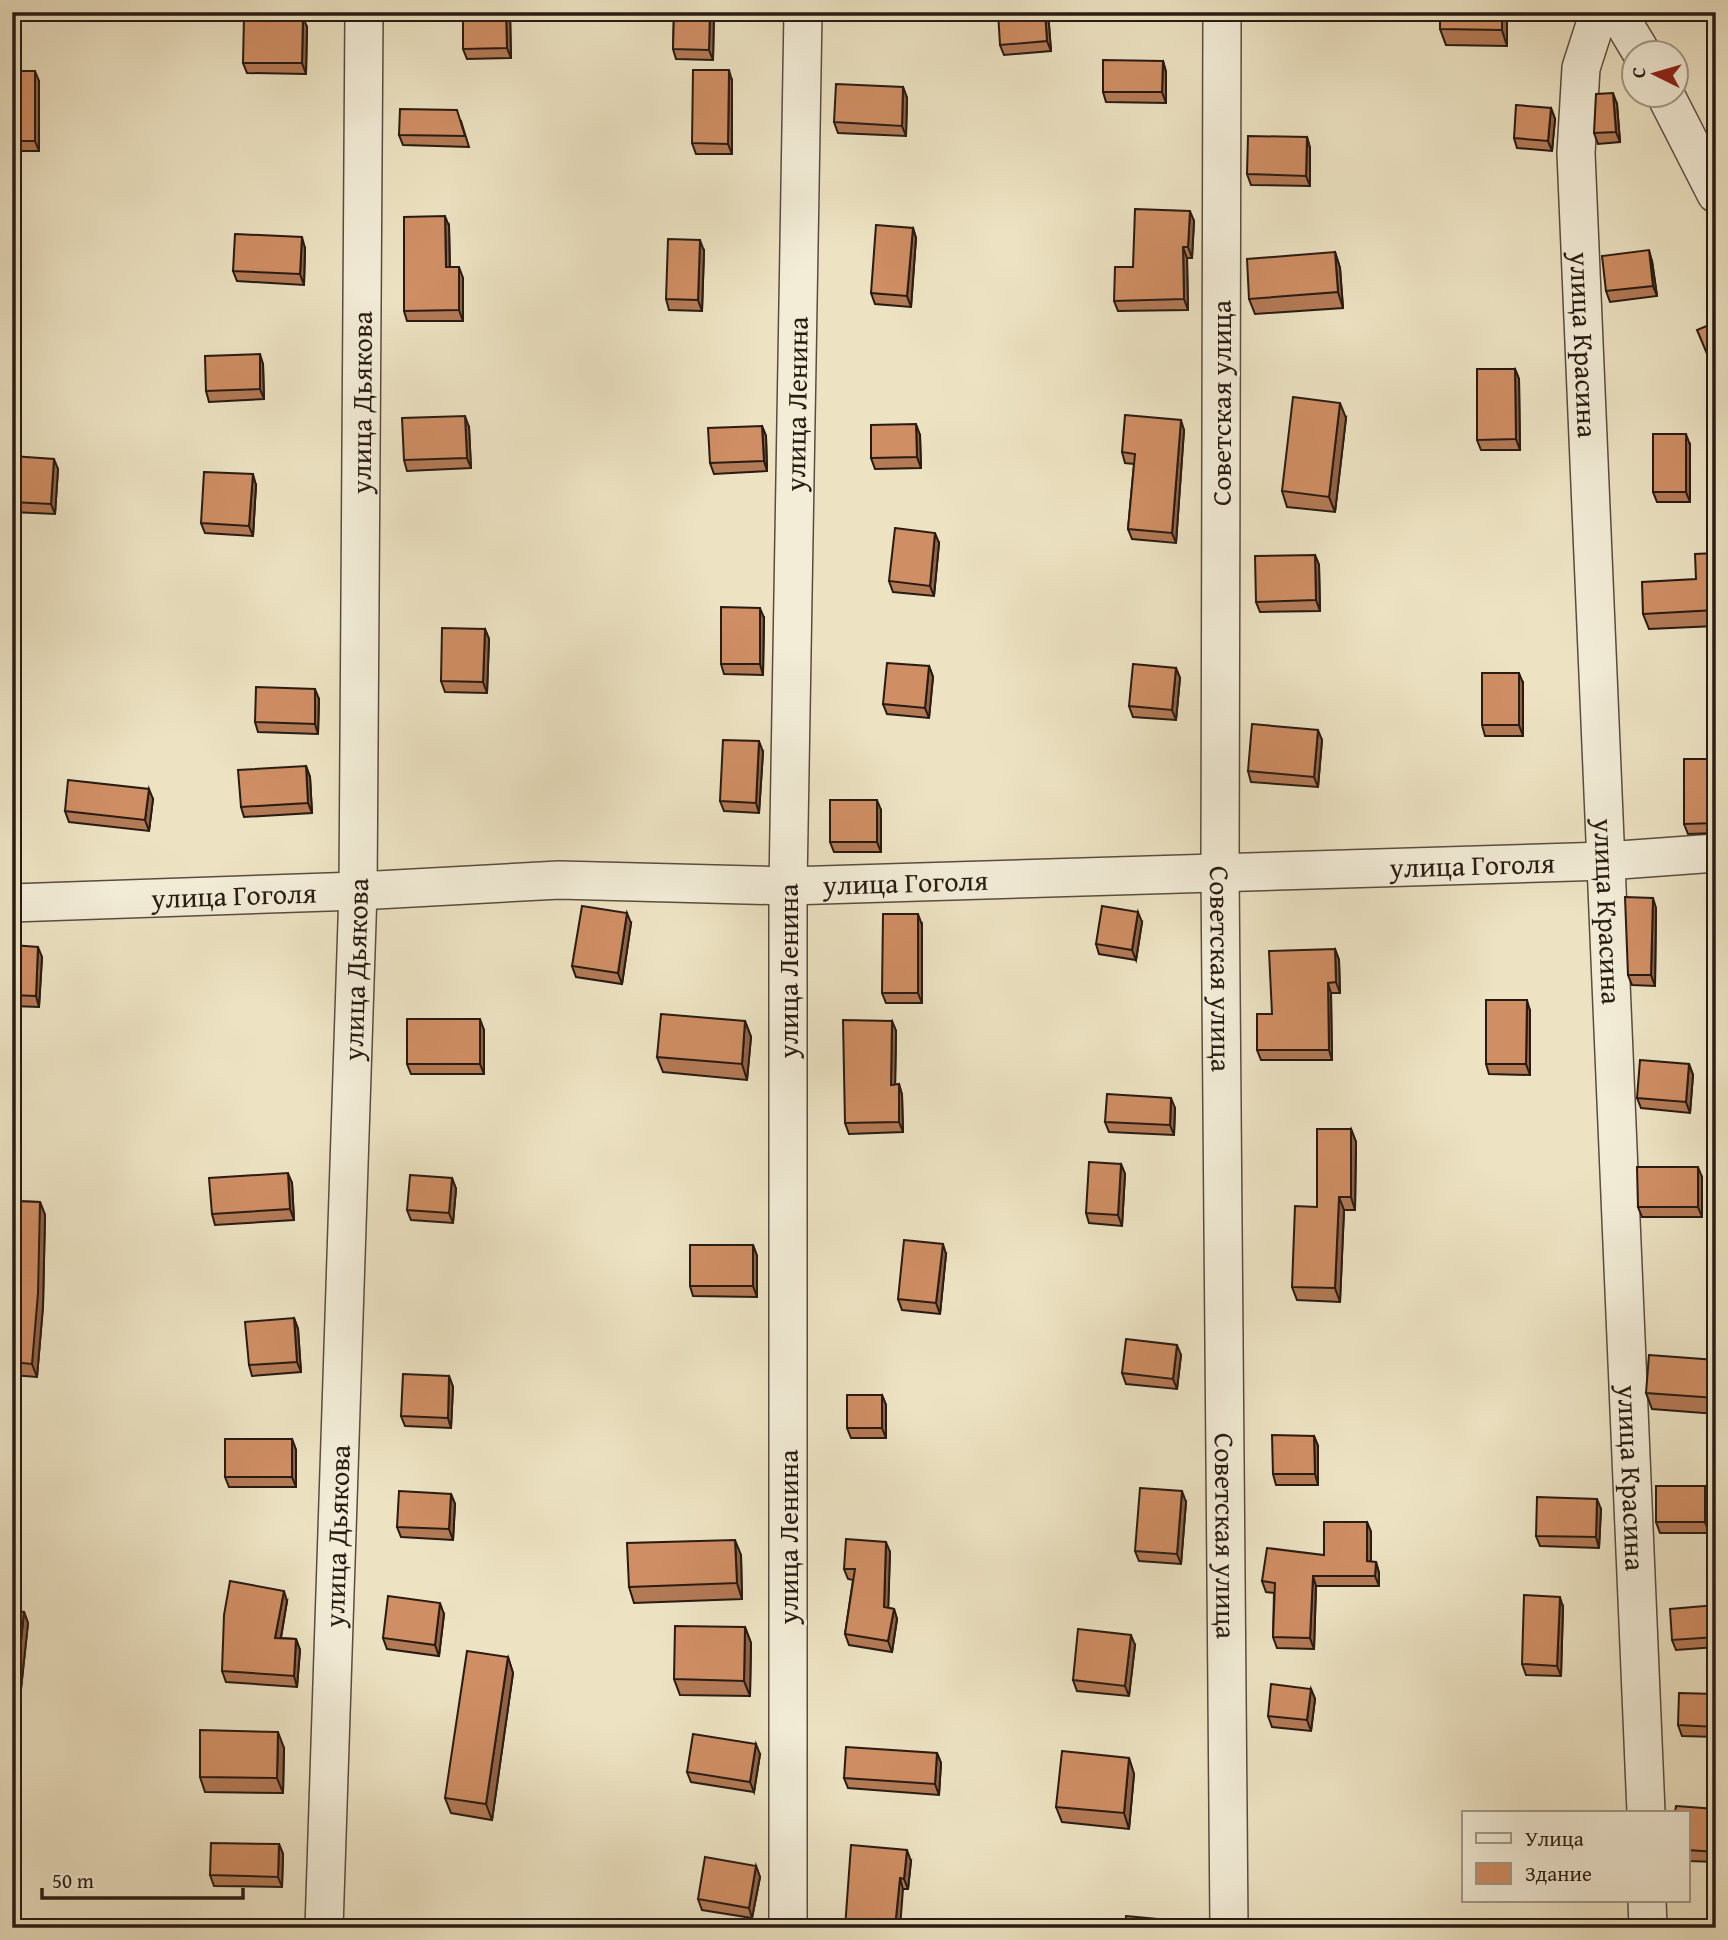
<svg xmlns="http://www.w3.org/2000/svg" width="1728" height="1940" font-family="'Gentium Book Plus',serif">
  <style>
    .lines { fill: none; stroke-linecap: round; stroke-linejoin: round }
    .minor-casing { stroke: #594d3f; stroke-width: 40 }
    .minor { stroke: #f3edd8; stroke-width: 37 }
    .wall { fill: #b37a56; stroke: #281b13; stroke-width: 2 }
    .shaded-wall { fill: #926346; stroke: #281b13; stroke-width: 2 }
    .building { fill: #d08e64; stroke: #281b13; stroke-width: 2 }
    .labels { text-anchor: middle; stroke-width: 6; stroke-linejoin: round; paint-order: stroke }
    .street-label { font-size: 28px; fill: #281b13; stroke: #f3edd8 }
  </style>
  <rect width="100%" height="100%" fill="#ede3c3"/>
  <filter id="stains"><feTurbulence type="fractalNoise" baseFrequency=".00286" numOctaves="4"/><feColorMatrix values="0 0 0 0 .2 0 0 0 0 .09 0 0 0 0 .02 0 0 0 .5 -.17"/></filter>
  <radialGradient id="worn" r=".72"><stop offset=".6" stop-color="#630" stop-opacity="0"/><stop offset="1" stop-color="#630" stop-opacity=".3"/></radialGradient>
  <g class="lines">
    <g class="minor-casing">
      <g id="minor">
        <path id="s1" d="M1222 12 1220 873 1229 1928"/>
        <path id="s2" d="M1599 12 1581 68 1576 153 1646 1812"/>
        <polyline points="1617,12 1641,52"/>
        <polyline points="1665,94 1716,194"/>
        <path id="s3" d="M12 903 358 891 559 880 788 886 1606 861 1716 853"/>
        <polyline points="1647,1900 1648,1928"/>
        <path id="s4" d="M324 1928 358 891 364 12"/>
        <path id="s5" d="M788 1928V886L803 12"/>
      </g>
    </g>
    <use href="#minor" class="minor"/>
  </g>
  <g class="wall">
    <polygon points="510,12 511,58 467,59 463,49"/>
    <polygon points="674,12 714,12 713,60 676,59 673,49"/>
    <polygon points="1048,12 1051,51 1004,55 1000,45"/>
    <polygon points="1440,12 1507,12 1507,46 1446,45 1440,29"/>
    <polygon points="307,27 306,74 247,73 243,63"/>
    <polygon points="1163,61 1166,72 1166,103 1106,102 1103,92"/>
    <polygon points="12,71 39,81 39,151 12,151"/>
    <polygon points="732,81 732,154 696,154 692,143"/>
    <polygon points="903,87 907,98 906,136 838,133 834,122"/>
    <polygon points="1617,104 1620,142 1598,144 1594,133"/>
    <polygon points="1551,108 1555,119 1552,151 1517,148 1514,138"/>
    <polygon points="461,121 469,147 403,145 399,135"/>
    <polygon points="1307,137 1310,148 1310,186 1251,185 1247,174"/>
    <polygon points="1194,221 1192,258 1187,258 1188,310 1118,311 1114,301 1133,267"/>
    <polygon points="449,226 450,267 463,278 463,321 407,321 404,311"/>
    <polygon points="913,228 916,238 911,307 875,304 871,293"/>
    <polygon points="305,248 304,285 237,281 233,271"/>
    <polygon points="704,251 702,311 669,310 666,299"/>
    <polygon points="1335,252 1340,268 1343,308 1255,314 1249,299"/>
    <polygon points="1652,261 1657,296 1610,302 1606,291"/>
    <polygon points="263,364 264,399 209,402 206,391"/>
    <polygon points="1515,369 1519,379 1520,450 1481,450 1477,440"/>
    <polygon points="1346,418 1335,512 1287,507 1282,491"/>
    <polygon points="762,426 766,436 767,471 714,474 710,463"/>
    <polygon points="469,427 471,468 407,471 404,460"/>
    <polygon points="1184,430 1176,543 1132,539 1128,529 1134,464 1125,463 1122,452"/>
    <polygon points="920,435 921,468 875,469 871,458"/>
    <polygon points="1690,445 1690,502 1657,502 1653,492"/>
    <polygon points="12,456 58,469 55,514 12,512"/>
    <polygon points="256,485 253,536 205,533 201,523"/>
    <polygon points="939,543 934,596 893,592 889,581"/>
    <polygon points="1716,553 1716,626 1649,629 1643,614 1696,579"/>
    <polygon points="1315,555 1319,565 1320,611 1260,612 1256,602"/>
    <polygon points="764,618 763,675 724,674 721,664"/>
    <polygon points="485,629 489,639 487,693 445,692 441,681"/>
    <polygon points="929,666 933,677 929,718 887,714 883,704"/>
    <polygon points="1176,668 1180,678 1176,720 1133,717 1129,706"/>
    <polygon points="1523,683 1523,736 1485,736 1482,725"/>
    <polygon points="319,699 318,734 258,732 255,722"/>
    <polygon points="1322,740 1318,787 1251,782 1248,771"/>
    <polygon points="763,752 759,813 724,811 720,801"/>
    <polygon points="1716,759 1716,833 1688,834 1684,824"/>
    <polygon points="306,766 310,777 312,813 244,817 241,807"/>
    <polygon points="153,799 149,831 69,822 65,811"/>
    <polygon points="881,810 881,852 834,852 830,842"/>
    <polygon points="1656,908 1655,986 1632,985 1628,975"/>
    <polygon points="1142,922 1136,960 1099,954 1096,944"/>
    <polygon points="631,923 622,984 576,977 572,966"/>
    <polygon points="922,925 922,1003 886,1003 882,993"/>
    <polygon points="12,945 42,957 39,1007 12,1006"/>
    <polygon points="1335,949 1339,960 1340,993 1331,993 1332,1060 1261,1060 1257,1050"/>
    <polygon points="1530,1011 1530,1075 1489,1074 1486,1064"/>
    <polygon points="745,1021 751,1037 747,1080 663,1072 657,1057"/>
    <polygon points="892,1021 896,1031 895,1085 899,1084 902,1095 903,1132 849,1134 845,1123"/>
    <polygon points="484,1030 484,1074 411,1074 407,1064"/>
    <polygon points="1689,1064 1693,1075 1690,1113 1641,1108 1637,1098"/>
    <polygon points="1175,1108 1174,1135 1109,1132 1105,1122"/>
    <polygon points="1351,1129 1356,1142 1355,1210 1344,1210 1340,1302 1297,1300 1292,1287 1317,1207"/>
    <polygon points="1121,1164 1125,1174 1122,1226 1089,1223 1086,1213"/>
    <polygon points="1702,1177 1702,1217 1642,1217 1638,1207"/>
    <polygon points="452,1178 456,1189 453,1223 411,1220 407,1210"/>
    <polygon points="292,1183 294,1220 215,1225 212,1214"/>
    <polygon points="12,1201 40,1202 45,1215 43,1306 37,1377 12,1375"/>
    <polygon points="753,1245 757,1256 757,1297 693,1296 690,1286"/>
    <polygon points="946,1254 940,1314 902,1310 898,1299"/>
    <polygon points="294,1318 298,1329 301,1372 252,1376 249,1365"/>
    <polygon points="1181,1355 1177,1389 1126,1384 1122,1373"/>
    <polygon points="1716,1360 1716,1414 1652,1409 1646,1393"/>
    <polygon points="449,1376 453,1387 451,1428 405,1426 401,1416"/>
    <polygon points="882,1395 886,1405 886,1438 851,1438 847,1428"/>
    <polygon points="1314,1436 1318,1446 1318,1485 1276,1485 1273,1474"/>
    <polygon points="292,1439 296,1450 296,1487 229,1487 225,1477"/>
    <polygon points="1705,1486 1709,1496 1709,1533 1660,1533 1656,1522"/>
    <polygon points="451,1494 455,1504 453,1540 401,1537 397,1527"/>
    <polygon points="1186,1502 1181,1564 1139,1561 1135,1551"/>
    <polygon points="1601,1509 1599,1548 1540,1546 1536,1536"/>
    <polygon points="1367,1522 1371,1532 1371,1562 1376,1562 1379,1573 1379,1586 1316,1586 1314,1649 1277,1648 1273,1637 1274,1593 1266,1592 1262,1581 1324,1555"/>
    <polygon points="890,1552 888,1608 894,1609 897,1619 892,1652 849,1645 845,1634 853,1580 848,1579 844,1569"/>
    <polygon points="741,1555 742,1599 634,1603 629,1587"/>
    <polygon points="287,1601 281,1638 296,1639 300,1650 297,1687 226,1682 222,1671"/>
    <polygon points="1716,1605 1716,1647 1676,1650 1672,1640"/>
    <polygon points="1563,1607 1561,1676 1526,1675 1522,1664"/>
    <polygon points="12,1611 24,1612 28,1623 21,1689 12,1688"/>
    <polygon points="444,1614 439,1656 387,1649 383,1638"/>
    <polygon points="745,1627 751,1643 750,1696 680,1695 674,1679"/>
    <polygon points="1135,1645 1129,1696 1077,1691 1073,1680"/>
    <polygon points="508,1657 513,1673 492,1820 451,1813 445,1798"/>
    <polygon points="1311,1689 1315,1699 1311,1731 1272,1727 1268,1716"/>
    <polygon points="1716,1694 1716,1737 1682,1736 1678,1725"/>
    <polygon points="284,1748 283,1793 205,1792 200,1777"/>
    <polygon points="937,1753 941,1763 939,1795 848,1788 844,1778"/>
    <polygon points="760,1754 754,1792 691,1782 687,1772"/>
    <polygon points="1129,1758 1134,1774 1129,1829 1062,1822 1056,1807"/>
    <polygon points="1716,1809 1716,1862 1688,1861 1688,1812"/>
    <polygon points="279,1844 283,1854 282,1887 214,1886 210,1875"/>
    <polygon points="911,1861 908,1889 903,1889 845,1928"/>
    <polygon points="756,1866 760,1877 752,1918 702,1910 698,1899"/>
  </g>
  <g class="shaded-wall">
    <polygon points="506,12 510,12 511,58 507,48"/>
    <polygon points="710,12 714,12 713,60 709,50"/>
    <polygon points="1045,12 1048,12 1051,51 1047,41"/>
    <polygon points="1502,12 1507,12 1507,46 1502,30"/>
    <polygon points="303,17 307,27 306,74 302,63"/>
    <polygon points="1163,61 1166,72 1166,103 1162,92"/>
    <polygon points="729,70 732,81 732,154 728,144"/>
    <polygon points="35,71 39,81 39,151 35,141"/>
    <polygon points="903,87 907,98 906,136 902,126"/>
    <polygon points="1613,93 1617,104 1620,142 1616,132"/>
    <polygon points="1551,108 1555,119 1552,151 1548,141"/>
    <polygon points="1307,137 1310,148 1310,186 1306,176"/>
    <polygon points="1190,211 1194,221 1192,258 1188,247"/>
    <polygon points="445,216 449,226 450,278 446,267"/>
    <polygon points="913,228 916,238 911,307 907,296"/>
    <polygon points="302,237 305,248 304,285 300,274"/>
    <polygon points="700,240 704,251 702,311 698,300"/>
    <polygon points="1183,247 1187,258 1188,310 1184,299"/>
    <polygon points="1649,250 1652,261 1657,296 1653,286"/>
    <polygon points="1335,252 1340,268 1343,308 1338,292"/>
    <polygon points="459,267 463,278 463,321 459,310"/>
    <polygon points="260,354 263,364 264,399 260,389"/>
    <polygon points="1515,369 1519,379 1520,450 1516,439"/>
    <polygon points="1340,403 1346,418 1335,512 1329,497"/>
    <polygon points="465,416 469,427 471,468 467,458"/>
    <polygon points="1181,420 1184,430 1176,543 1172,533"/>
    <polygon points="916,424 920,435 921,468 917,457"/>
    <polygon points="762,426 766,436 767,471 764,461"/>
    <polygon points="1686,434 1690,445 1690,502 1686,492"/>
    <polygon points="54,459 58,469 55,514 51,504"/>
    <polygon points="253,474 256,485 253,536 249,526"/>
    <polygon points="935,533 939,543 934,596 930,586"/>
    <polygon points="1315,555 1319,565 1320,611 1316,600"/>
    <polygon points="760,608 764,618 763,675 760,664"/>
    <polygon points="485,629 489,639 487,693 483,682"/>
    <polygon points="929,666 933,677 929,718 925,708"/>
    <polygon points="1176,668 1180,678 1176,720 1172,710"/>
    <polygon points="1519,673 1523,683 1523,736 1519,725"/>
    <polygon points="315,689 319,699 318,734 315,724"/>
    <polygon points="1318,730 1322,740 1318,787 1314,777"/>
    <polygon points="759,741 763,752 759,813 756,803"/>
    <polygon points="306,766 310,777 312,813 308,803"/>
    <polygon points="149,789 153,799 149,831 145,820"/>
    <polygon points="877,800 881,810 881,852 877,842"/>
    <polygon points="1653,898 1656,908 1655,986 1651,975"/>
    <polygon points="1138,912 1142,922 1136,960 1132,950"/>
    <polygon points="627,913 631,923 622,984 618,973"/>
    <polygon points="918,914 922,925 922,1003 918,993"/>
    <polygon points="38,947 42,957 39,1007 36,996"/>
    <polygon points="1335,949 1339,960 1340,993 1336,982"/>
    <polygon points="1328,983 1331,993 1332,1060 1329,1050"/>
    <polygon points="1527,1000 1530,1011 1530,1075 1526,1064"/>
    <polygon points="480,1019 484,1030 484,1074 480,1064"/>
    <polygon points="745,1021 751,1037 747,1080 742,1064"/>
    <polygon points="892,1021 896,1031 895,1095 891,1085"/>
    <polygon points="1689,1064 1693,1075 1690,1113 1686,1102"/>
    <polygon points="899,1084 902,1095 903,1132 899,1122"/>
    <polygon points="1171,1098 1175,1108 1174,1135 1170,1125"/>
    <polygon points="1351,1129 1356,1142 1355,1210 1351,1197"/>
    <polygon points="1121,1164 1125,1174 1122,1226 1118,1215"/>
    <polygon points="1698,1167 1702,1177 1702,1217 1698,1207"/>
    <polygon points="288,1173 292,1183 294,1220 290,1209"/>
    <polygon points="452,1178 456,1189 453,1223 449,1213"/>
    <polygon points="1339,1197 1344,1210 1340,1302 1335,1288"/>
    <polygon points="40,1202 45,1215 43,1306 37,1377 32,1364"/>
    <polygon points="943,1244 946,1254 940,1314 936,1303"/>
    <polygon points="753,1245 757,1256 757,1297 753,1286"/>
    <polygon points="294,1318 298,1329 301,1372 297,1362"/>
    <polygon points="1177,1345 1181,1355 1177,1389 1173,1379"/>
    <polygon points="449,1376 453,1387 451,1428 448,1418"/>
    <polygon points="882,1395 886,1405 886,1438 882,1428"/>
    <polygon points="12,1435 15,1442 12,1480"/>
    <polygon points="1314,1436 1318,1446 1318,1485 1315,1474"/>
    <polygon points="292,1439 296,1450 296,1487 292,1477"/>
    <polygon points="1705,1486 1709,1496 1709,1533 1705,1522"/>
    <polygon points="1182,1491 1186,1502 1181,1564 1177,1554"/>
    <polygon points="451,1494 455,1504 453,1540 449,1529"/>
    <polygon points="1597,1499 1601,1509 1599,1548 1596,1537"/>
    <polygon points="1367,1522 1371,1532 1371,1572 1367,1561"/>
    <polygon points="735,1540 741,1555 742,1599 737,1583"/>
    <polygon points="886,1542 890,1552 888,1617 884,1607"/>
    <polygon points="1376,1562 1379,1573 1379,1586 1375,1576"/>
    <polygon points="1313,1576 1316,1586 1314,1649 1310,1638"/>
    <polygon points="284,1591 287,1601 279,1648 275,1638"/>
    <polygon points="1560,1597 1563,1607 1561,1676 1557,1666"/>
    <polygon points="440,1603 444,1614 439,1656 435,1645"/>
    <polygon points="894,1609 897,1619 892,1652 888,1641"/>
    <polygon points="24,1612 28,1623 21,1689 17,1679"/>
    <polygon points="745,1627 751,1643 750,1696 744,1681"/>
    <polygon points="1131,1635 1135,1645 1129,1696 1125,1686"/>
    <polygon points="296,1639 300,1650 297,1687 294,1676"/>
    <polygon points="508,1657 513,1673 492,1820 486,1804"/>
    <polygon points="1311,1689 1315,1699 1311,1731 1307,1720"/>
    <polygon points="278,1732 284,1748 283,1793 277,1778"/>
    <polygon points="756,1744 760,1754 754,1792 750,1782"/>
    <polygon points="937,1753 941,1763 939,1795 935,1784"/>
    <polygon points="1129,1758 1134,1774 1129,1829 1124,1813"/>
    <polygon points="279,1844 283,1854 282,1887 278,1877"/>
    <polygon points="907,1850 911,1861 908,1889 904,1879"/>
    <polygon points="756,1866 760,1877 752,1918 749,1908"/>
    <polygon points="900,1878 903,1889 900,1928 895,1928"/>
  </g>
  <g class="building">
    <polygon points="463,12 506,12 507,48 463,49"/>
    <polygon points="674,12 710,12 709,50 673,49"/>
    <polygon points="998,12 1045,12 1047,41 1000,45"/>
    <polygon points="1440,12 1502,12 1502,30 1440,29"/>
    <polygon points="244,16 303,17 302,63 243,63"/>
    <polygon points="1103,60 1163,61 1162,92 1103,92"/>
    <polygon points="693,70 729,70 728,144 692,143"/>
    <rect x="12" y="71" width="23" height="70"/>
    <polygon points="836,84 903,87 902,126 834,122"/>
    <polygon points="1613,93 1616,132 1594,133 1596,94"/>
    <polygon points="1516,105 1551,108 1548,141 1514,138"/>
    <polygon points="400,109 457,110 465,136 399,135"/>
    <polygon points="1248,136 1307,137 1306,176 1247,174"/>
    <polygon points="1135,209 1190,211 1188,247 1183,247 1184,299 1114,301 1115,267 1133,267"/>
    <polygon points="445,216 446,267 459,267 459,310 404,311 404,217"/>
    <polygon points="876,225 913,228 907,296 871,293"/>
    <polygon points="235,234 302,237 300,274 233,271"/>
    <polygon points="668,239 700,240 698,300 666,299"/>
    <polygon points="1649,250 1653,286 1606,291 1602,256"/>
    <polygon points="1335,252 1338,292 1249,299 1247,259"/>
    <polygon points="1716,322 1716,375 1697,330"/>
    <polygon points="260,354 260,389 206,391 205,356"/>
    <polygon points="1477,369 1515,369 1516,439 1477,440"/>
    <polygon points="1293,397 1340,403 1329,497 1282,491"/>
    <polygon points="1125,415 1181,420 1172,533 1128,529 1135,454 1122,452"/>
    <polygon points="465,416 467,458 404,460 402,418"/>
    <polygon points="916,424 917,457 871,458 871,425"/>
    <polygon points="762,426 764,461 710,463 708,428"/>
    <rect x="1653" y="434" width="33" height="58"/>
    <polygon points="12,456 54,459 51,504 12,502"/>
    <polygon points="204,472 253,474 249,526 201,523"/>
    <polygon points="895,528 935,533 930,586 889,581"/>
    <polygon points="1716,553 1716,610 1643,614 1642,582 1696,579 1695,554"/>
    <polygon points="1315,555 1316,600 1256,602 1255,556"/>
    <polygon points="721,607 760,608 760,664 721,664"/>
    <polygon points="442,628 485,629 483,682 441,681"/>
    <polygon points="887,663 929,666 925,708 883,704"/>
    <polygon points="1133,664 1176,668 1172,710 1129,706"/>
    <rect x="1482" y="673" width="37" height="52"/>
    <polygon points="256,687 315,689 315,724 255,722"/>
    <polygon points="1252,724 1318,730 1314,777 1248,771"/>
    <polygon points="723,740 759,741 756,803 720,801"/>
    <polygon points="1684,759 1716,759 1716,823 1684,824"/>
    <polygon points="306,766 308,803 241,807 238,770"/>
    <polygon points="68,780 149,789 145,820 65,811"/>
    <rect x="830" y="800" width="47" height="42"/>
    <polygon points="1625,897 1653,898 1651,975 1628,975"/>
    <polygon points="582,906 627,913 618,973 572,966"/>
    <polygon points="1102,906 1138,912 1132,950 1096,944"/>
    <polygon points="883,914 918,914 918,993 882,993"/>
    <polygon points="12,945 38,947 36,996 12,995"/>
    <polygon points="1335,949 1336,982 1328,983 1329,1050 1257,1050 1257,1014 1272,1014 1269,951"/>
    <polygon points="1486,1000 1527,1000 1526,1064 1486,1064"/>
    <polygon points="661,1014 745,1021 742,1064 657,1057"/>
    <rect x="407" y="1019" width="73" height="45"/>
    <polygon points="843,1020 892,1021 891,1085 899,1084 899,1122 845,1123"/>
    <polygon points="1640,1060 1689,1064 1686,1102 1637,1098"/>
    <polygon points="1107,1094 1171,1098 1170,1125 1105,1122"/>
    <polygon points="1317,1129 1351,1129 1351,1197 1339,1197 1335,1288 1292,1287 1295,1206 1317,1207"/>
    <polygon points="1089,1162 1121,1164 1118,1215 1086,1213"/>
    <polygon points="1637,1167 1698,1167 1698,1207 1638,1207"/>
    <polygon points="288,1173 290,1209 212,1214 209,1178"/>
    <polygon points="410,1175 452,1178 449,1213 407,1210"/>
    <polygon points="12,1201 40,1202 38,1293 32,1364 12,1362"/>
    <polygon points="904,1240 943,1244 936,1303 898,1299"/>
    <rect x="690" y="1245" width="63" height="41"/>
    <polygon points="294,1318 297,1362 249,1365 245,1322"/>
    <polygon points="1126,1339 1177,1345 1173,1379 1122,1373"/>
    <polygon points="1649,1355 1716,1360 1716,1398 1646,1393"/>
    <polygon points="403,1374 449,1376 448,1418 401,1416"/>
    <rect x="847" y="1395" width="35" height="33"/>
    <polygon points="1272,1435 1314,1436 1315,1474 1273,1474"/>
    <rect x="225" y="1439" width="67" height="38"/>
    <rect x="1656" y="1486" width="49" height="36"/>
    <polygon points="1140,1488 1182,1491 1177,1554 1135,1551"/>
    <polygon points="399,1491 451,1494 449,1529 397,1527"/>
    <polygon points="1537,1497 1597,1499 1596,1537 1536,1536"/>
    <polygon points="1324,1522 1367,1522 1367,1561 1376,1562 1375,1576 1313,1576 1310,1638 1273,1637 1275,1583 1262,1581 1267,1548 1324,1555"/>
    <polygon points="846,1539 886,1542 884,1607 894,1609 888,1641 845,1634 855,1569 844,1569"/>
    <polygon points="735,1540 737,1583 629,1587 627,1543"/>
    <polygon points="230,1581 284,1591 275,1638 296,1639 294,1676 222,1671 224,1615"/>
    <polygon points="1524,1595 1560,1597 1557,1666 1522,1664"/>
    <polygon points="388,1596 440,1603 435,1645 383,1638"/>
    <polygon points="1716,1605 1716,1637 1672,1640 1670,1609"/>
    <polygon points="12,1611 24,1612 17,1679 12,1678"/>
    <polygon points="675,1626 745,1627 744,1681 674,1679"/>
    <polygon points="1078,1629 1131,1635 1125,1686 1073,1680"/>
    <polygon points="467,1651 508,1657 486,1804 445,1798"/>
    <polygon points="1271,1684 1311,1689 1307,1720 1268,1716"/>
    <polygon points="1679,1693 1716,1694 1716,1727 1678,1725"/>
    <polygon points="200,1730 278,1732 277,1778 200,1777"/>
    <polygon points="693,1734 756,1744 750,1782 687,1772"/>
    <polygon points="846,1747 937,1753 935,1784 844,1778"/>
    <polygon points="1062,1751 1129,1758 1124,1813 1056,1807"/>
    <polygon points="1676,1806 1716,1809 1716,1852 1688,1850 1688,1812 1675,1812"/>
    <polygon points="211,1843 279,1844 278,1877 210,1875"/>
    <polygon points="851,1845 907,1850 904,1879 900,1878 895,1928 845,1928"/>
    <polygon points="705,1857 756,1866 749,1908 698,1899"/>
    <polygon points="1126,1916 1178,1921 1178,1928 1125,1928"/>
  </g>
  <g class="labels">
    <g class="street-label">
      <text dy="10" stroke="none"><textPath href="#s2" startOffset="336">улица Красина</textPath></text>
      <text dy="10" stroke="none"><textPath href="#s4" startOffset="1526">улица Дьякова</textPath></text>
      <text dy="10" stroke="none"><textPath href="#s5" startOffset="1524">улица Ленина</textPath></text>
      <text transform="translate(1221 403) rotate(-90)" y="10">Советская улица</text>
      <text dy="10" stroke="none"><textPath href="#s3" startOffset="1461">улица Гоголя</textPath></text>
      <text dy="10" stroke="none"><textPath href="#s3" startOffset="894">улица Гоголя</textPath></text>
      <text dy="10" stroke="none"><textPath href="#s3" startOffset="222">улица Гоголя</textPath></text>
      <text dy="10" stroke="none"><textPath href="#s2" startOffset="903">улица Красина</textPath></text>
      <text dy="10" stroke="none"><textPath href="#s4" startOffset="959">улица Дьякова</textPath></text>
      <text dy="10" stroke="none"><textPath href="#s5" startOffset="957">улица Ленина</textPath></text>
      <text dy="10" stroke="none"><textPath href="#s1" startOffset="957">Советская улица</textPath></text>
      <text dy="10" stroke="none"><textPath href="#s2" startOffset="1470">улица Красина</textPath></text>
      <text dy="10" stroke="none"><textPath href="#s4" startOffset="392">улица Дьякова</textPath></text>
      <text transform="translate(788 1537) rotate(-90)" y="10">улица Ленина</text>
      <text dy="10" stroke="none"><textPath href="#s1" startOffset="1524">Советская улица</textPath></text>
    </g>
  </g>
  <rect width="1728" height="1940" fill="none" stroke="#ede3c3" stroke-width="42"/>
  <rect x="14" y="14" width="1700" height="1912" fill="none" stroke="#281b13" stroke-width="3.5"/>
  <rect x="21" y="21" width="1686" height="1898" fill="none" stroke="#281b13" stroke-width="2"/>
  <rect x="1462" y="1811" width="228" height="91" fill="#f3edd8" stroke="#a29989" stroke-width="2"/>
  <rect x="1476" y="1833" width="35" height="10" fill="#f3edd8" stroke="#a29989" stroke-width="2"/>
  <text x="1525" y="1846" font-size="21" fill="#281b13">Улица</text>
  <rect x="1476" y="1863" width="35" height="21" fill="#d08e64" stroke="#a29989" stroke-width="2"/>
  <text x="1525" y="1881" font-size="21" fill="#281b13">Здание</text>
  <g transform="translate(1655 74) rotate(275)"><circle r="33" fill="#f3edd8" stroke="#a29989" stroke-width="2"/>
  <path d="M0-5L12 26L0 18L-12 26Z" fill="#8f2418"/>
  <text y="-10" font-size="19" font-weight="bold" text-anchor="middle" fill="#281b13">С</text>
  </g>
  <path d="M42 1888v10h201v-10" fill="none" stroke="#281b13" stroke-width="3.5"/>
  <text x="52" y="1888" font-size="21" fill="#281b13" stroke="#f3edd8" stroke-width="5" paint-order="stroke">50 m</text>
  <rect width="100%" height="100%" filter="url(#stains)"/>
  <rect width="100%" height="100%" fill="url(#worn)"/>
</svg>
